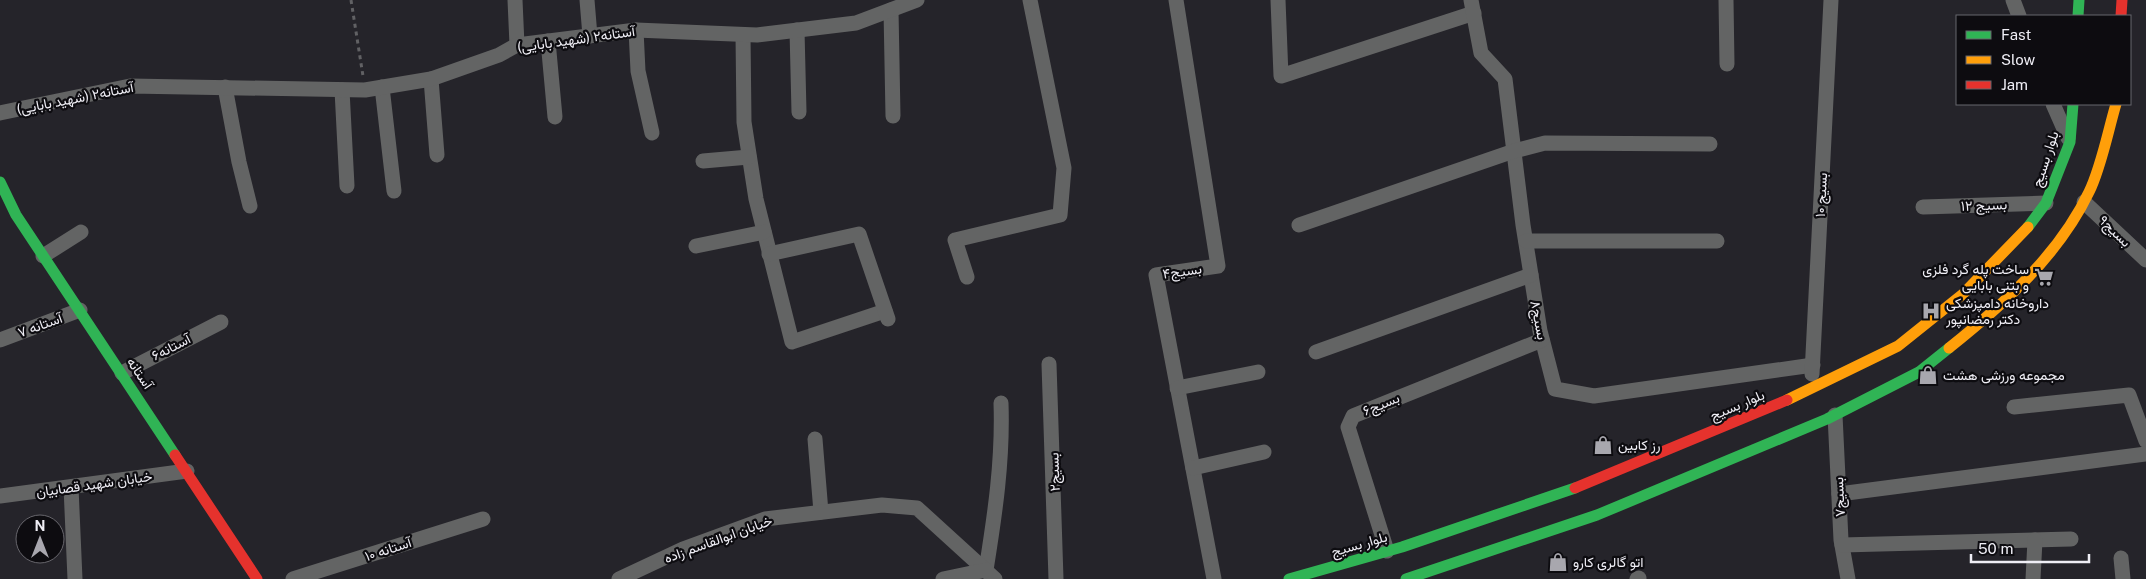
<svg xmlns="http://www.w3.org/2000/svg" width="2146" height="579" font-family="'Public Sans',Vazirmatn,sans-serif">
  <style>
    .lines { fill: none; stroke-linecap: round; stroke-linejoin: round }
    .path { stroke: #616164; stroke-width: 3; stroke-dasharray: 4 4; stroke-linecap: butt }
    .street { stroke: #636464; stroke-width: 15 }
    .fast { stroke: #30b455; stroke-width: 11 }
    .slow { stroke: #ff9f0a; stroke-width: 11 }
    .jam { stroke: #e5322d; stroke-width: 11 }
    .labels { text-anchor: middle; stroke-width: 4.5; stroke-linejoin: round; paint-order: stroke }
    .street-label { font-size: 14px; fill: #efeef5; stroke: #0d0c10 }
    .poi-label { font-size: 14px; fill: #efeef5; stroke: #0d0c10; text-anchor: start }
  </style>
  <rect width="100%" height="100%" fill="#25242a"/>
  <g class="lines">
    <polyline class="path" points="351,0 363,76"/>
    <g class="street">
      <polyline points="515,0 517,45"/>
      <polyline points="587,0 590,36"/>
      <polyline points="1176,0 1218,266 1156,275 1214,579"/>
      <polyline points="1278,0 1281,76 1474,13"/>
      <polyline points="1471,0 1481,53 1505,79 1523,225 1540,331 1555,389 1594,396 1813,365"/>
      <polyline points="1726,0 1727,64"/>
      <polyline points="2013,0 2019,16"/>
      <polyline points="891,10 893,116"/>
      <polyline points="636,30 638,71 652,133"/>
      <polyline points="797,30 799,112"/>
      <polyline points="743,35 744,122 756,199 792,342 885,311"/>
      <polyline points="548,41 555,117"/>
      <polyline points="431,79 437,155"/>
      <polyline points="225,87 239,162 250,206"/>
      <polyline points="382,87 394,191"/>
      <polyline points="342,90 347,186"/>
      <polyline points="2053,104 2068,138"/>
      <polyline points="0,113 130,86 365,90 431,79 499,55 517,45 636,30 757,35 856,23 917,0"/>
      <polyline points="703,161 749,157"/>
      <polyline points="2084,202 2146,260"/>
      <polyline points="1923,207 2046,203"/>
      <polyline points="1299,225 1514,151 1545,143 1710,144"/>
      <polyline points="1526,241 1717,241"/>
      <polyline points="696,246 764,232"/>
      <polyline points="769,254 859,234 888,319"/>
      <polyline points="43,256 81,232"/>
      <polyline points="967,277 955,240 1060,215 1064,168 1030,0"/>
      <polyline points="0,340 80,310"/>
      <polyline points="1316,352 1531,275"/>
      <polyline points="1049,364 1056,579"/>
      <polyline points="122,373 221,322"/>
      <polyline points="1812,374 1831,0"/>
      <polyline points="1177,388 1258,372"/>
      <polyline points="2014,407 2129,395 2146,441"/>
      <polyline points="1835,415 1841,540 1848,579"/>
      <polyline points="815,439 821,512"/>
      <polyline points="1193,468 1264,452"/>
      <polyline points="71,487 75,579"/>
      <polyline points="1839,494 2146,454"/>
      <polyline points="0,496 187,471"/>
      <polyline points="1842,545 2071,539"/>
      <polyline points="1387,551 1348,427 1353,416 1542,340"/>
      <polyline points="2121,558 2123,579"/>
      <path d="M986 570C995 514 1003 460 1001 403"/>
      <polyline points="293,579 483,519"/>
      <polyline points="619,579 683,549 765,519 882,505 917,508 995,579"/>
      <polyline points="943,579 986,570"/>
      <polyline points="1637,579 1639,578"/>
      <polyline points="2033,579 2035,540"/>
    </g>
    <g class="fast">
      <polyline points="2078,16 2079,0"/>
      <polyline points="0,182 16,215 175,455"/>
      <polyline points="2028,227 2046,203 2070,142 2073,104"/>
      <polyline points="1289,579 1402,547 1575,488"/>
      <polyline points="1406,579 1597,515 1827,419 1919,372 1949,348"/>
    </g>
    <g class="slow">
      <path d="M1949 348C2003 305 2059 255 2089 192 2101 168 2108 131 2116 104"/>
      <polyline points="1787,400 1898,346 1963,294 2028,227"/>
    </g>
    <g class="jam">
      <polyline points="2121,16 2122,0"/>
      <polyline points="175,455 257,579"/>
      <polyline points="1575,488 1787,400"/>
    </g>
  </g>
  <defs>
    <g id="supermarket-bare" transform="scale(1.5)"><path d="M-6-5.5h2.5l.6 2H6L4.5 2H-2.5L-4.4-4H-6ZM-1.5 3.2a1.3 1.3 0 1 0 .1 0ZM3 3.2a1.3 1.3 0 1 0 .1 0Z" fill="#a8a7ae" stroke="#0d0c10" stroke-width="2.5" paint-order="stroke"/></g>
    <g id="hospital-bare" transform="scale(1.5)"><path d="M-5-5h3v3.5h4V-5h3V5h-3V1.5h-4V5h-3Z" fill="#a8a7ae" stroke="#0d0c10" stroke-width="2.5" paint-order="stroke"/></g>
    <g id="shop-bare" transform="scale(1.5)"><path d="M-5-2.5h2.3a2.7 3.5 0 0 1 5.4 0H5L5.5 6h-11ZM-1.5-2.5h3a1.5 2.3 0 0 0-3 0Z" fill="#a8a7ae" stroke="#0d0c10" stroke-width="2.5" paint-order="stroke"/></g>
  </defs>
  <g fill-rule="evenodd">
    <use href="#supermarket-bare" x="2044" y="277"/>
    <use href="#hospital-bare" x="1931" y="311"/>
    <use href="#shop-bare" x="1928" y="375"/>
    <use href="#shop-bare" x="1603" y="445"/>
    <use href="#shop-bare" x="1558" y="562"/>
  </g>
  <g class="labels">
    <g class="street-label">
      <text transform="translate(576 39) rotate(-8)" y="5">آستانه۲ (شهید بابایی)</text>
      <text transform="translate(75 98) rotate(-11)" y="5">آستانه۲ (شهید بابایی)</text>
      <text transform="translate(2045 159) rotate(-72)" y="5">بلوار بسیج</text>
      <text transform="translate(1821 195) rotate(-87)" y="5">بسیج ۱۰</text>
      <text transform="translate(1984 205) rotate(-2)" y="5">بسیج ۱۲</text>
      <text transform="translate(2115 231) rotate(44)" y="5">بسیج۹</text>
      <text transform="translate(1182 271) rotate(-8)" y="5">بسیج۴</text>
      <text transform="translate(1539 320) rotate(79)" y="5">بسیج۸</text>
      <text transform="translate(40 325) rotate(-20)" y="5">آستانه ۷</text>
      <text transform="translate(171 347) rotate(-27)" y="5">آستانه۶</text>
      <text transform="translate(140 373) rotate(56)" y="5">آستانه</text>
      <text transform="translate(1381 404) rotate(-22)" y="5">بسیج۶</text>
      <text transform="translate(1737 405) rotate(-23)" y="5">بلوار بسیج</text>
      <text transform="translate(1054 472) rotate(-92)" y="5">بسیج۲</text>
      <text transform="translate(94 484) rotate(-8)" y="5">خیابان شهید قصابیان</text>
      <text transform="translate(1839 497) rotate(-93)" y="5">بسیج۷</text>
      <text transform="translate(718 539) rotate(-20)" y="5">خیابان ابوالقاسم زاده</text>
      <text transform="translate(1359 544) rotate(-16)" y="5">بلوار بسیج</text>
      <text transform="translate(388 549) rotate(-18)" y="5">آستانه ۱۰</text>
    </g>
    <g class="poi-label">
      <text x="2029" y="274" text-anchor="end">ساخت پله گرد فلزی<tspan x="2029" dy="16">و بتنی بابایی</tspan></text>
      <text x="1946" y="308">داروخانه دامپزشکی<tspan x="1946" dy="16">دکتر رمضانپور</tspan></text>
      <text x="1943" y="380">مجموعه ورزشی هشت</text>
      <text x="1618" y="450">رز کابین</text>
      <text x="1573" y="567">اتو گالری کارو</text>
    </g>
  </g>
  <rect x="1956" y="15" width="175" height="90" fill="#0d0c10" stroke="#67666c"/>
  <rect x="1966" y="31" width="25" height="8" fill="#30b455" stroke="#67666c"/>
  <text x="2001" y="40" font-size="15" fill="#efeef5">Fast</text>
  <rect x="1966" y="56" width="25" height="8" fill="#ff9f0a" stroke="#67666c"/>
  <text x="2001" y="65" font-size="15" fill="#efeef5">Slow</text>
  <rect x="1966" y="81" width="25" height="8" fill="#e5322d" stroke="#67666c"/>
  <text x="2001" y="90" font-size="15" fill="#efeef5">Jam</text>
  <g transform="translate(40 539)"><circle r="24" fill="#0d0c10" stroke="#67666c"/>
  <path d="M0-4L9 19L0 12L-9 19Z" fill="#a8a7ae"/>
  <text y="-8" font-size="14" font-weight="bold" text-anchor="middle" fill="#efeef5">N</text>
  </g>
  <path d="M1971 554v8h118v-8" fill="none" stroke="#efeef5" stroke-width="2.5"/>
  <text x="1978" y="554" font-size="15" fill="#efeef5" stroke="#0d0c10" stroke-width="4" paint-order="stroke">50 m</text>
</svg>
